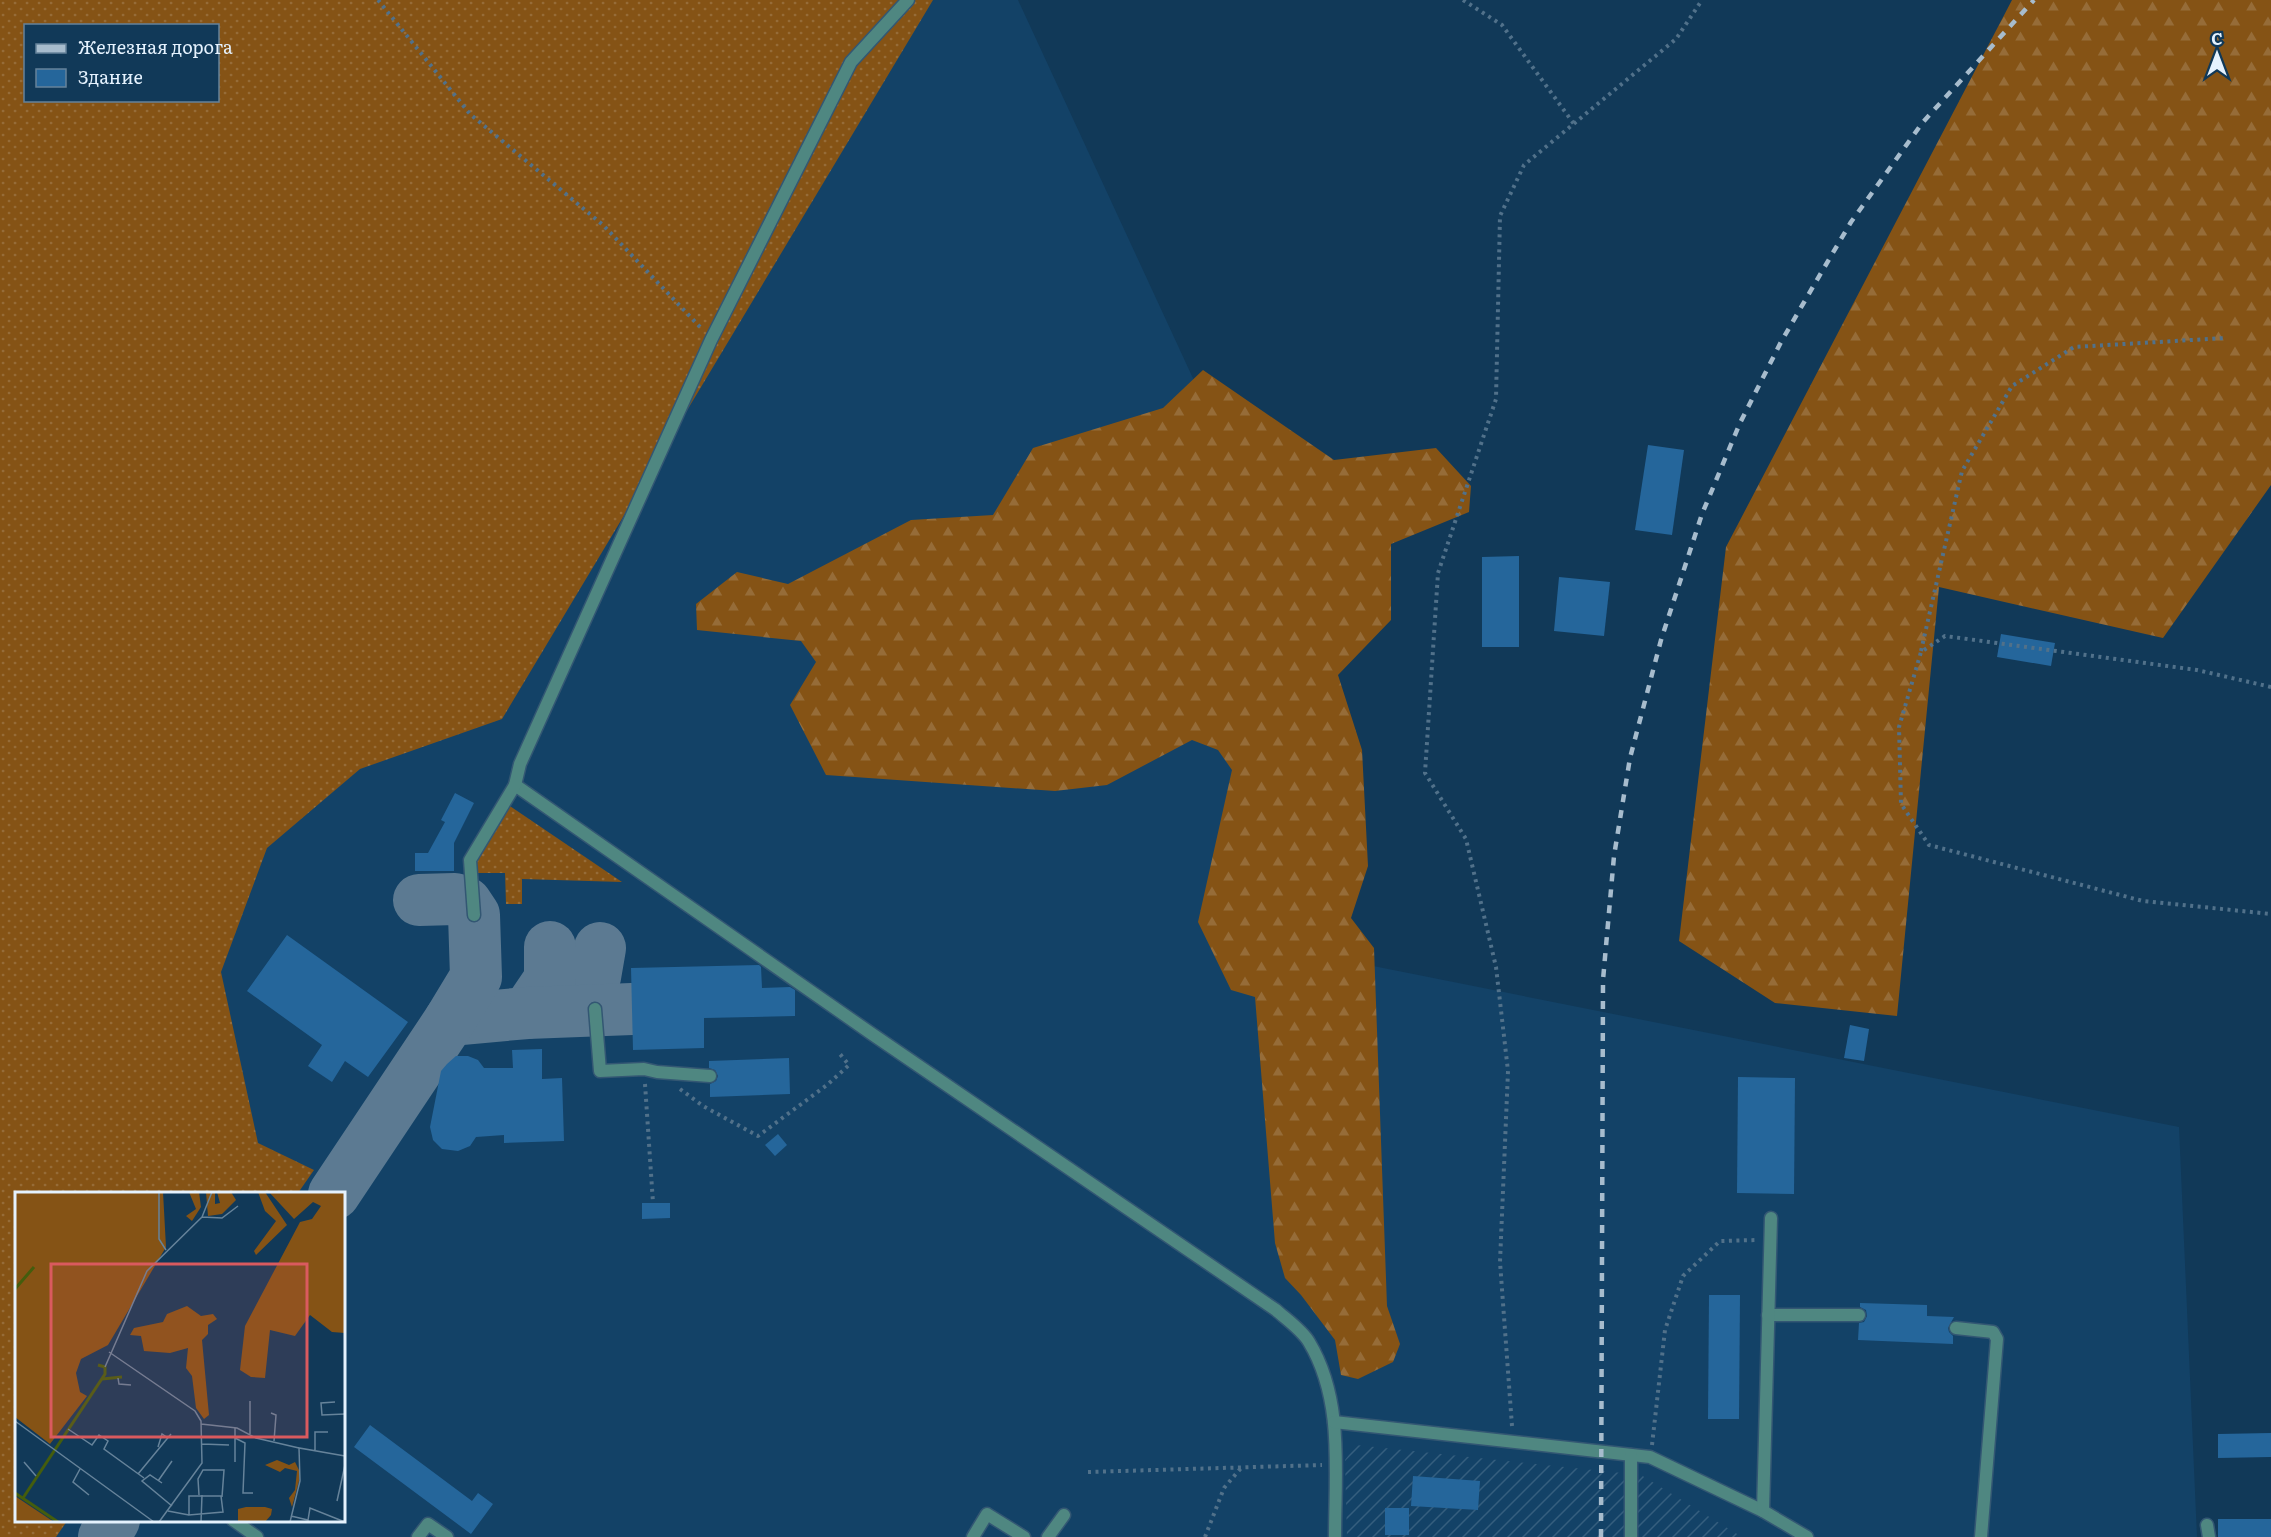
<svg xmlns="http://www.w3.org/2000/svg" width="2271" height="1537" font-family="Literata,serif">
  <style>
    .built { fill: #134267; fill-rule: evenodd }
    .industrial { fill: url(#industrial-furrows) }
    .grass { fill: url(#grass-dots); fill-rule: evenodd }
    .forest { fill: url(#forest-firs) }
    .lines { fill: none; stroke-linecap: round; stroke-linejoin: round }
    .taxiway { stroke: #5c7a92; stroke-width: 52 }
    .building { fill: #25669b }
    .lane-casing { stroke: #335773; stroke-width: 15 }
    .path { stroke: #51718a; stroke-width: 4; stroke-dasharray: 3 4.5; stroke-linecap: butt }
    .lane { stroke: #4f8781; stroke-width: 12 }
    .rail { stroke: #a7bccd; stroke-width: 4.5; stroke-dasharray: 8 8; stroke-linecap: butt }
    .inset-river { fill: none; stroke: #445d0d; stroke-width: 3 }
    .inset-road { fill: none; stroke: #66839a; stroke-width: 1.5 }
    .view { fill: #da5a5e; fill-opacity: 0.15; stroke: #da5a5e; stroke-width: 3 }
    .inset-edge { fill: none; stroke: #e5f2fe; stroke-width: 3 }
  </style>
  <defs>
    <pattern id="industrial-furrows" width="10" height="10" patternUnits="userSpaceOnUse" patternTransform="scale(1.5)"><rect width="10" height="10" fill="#134267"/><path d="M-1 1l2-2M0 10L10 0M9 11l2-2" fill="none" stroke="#355e7e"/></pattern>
    <pattern id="grass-dots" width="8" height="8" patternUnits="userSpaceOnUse" patternTransform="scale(1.5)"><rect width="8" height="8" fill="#855315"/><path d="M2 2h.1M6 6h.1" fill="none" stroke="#966c38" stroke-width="1.8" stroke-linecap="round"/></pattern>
    <pattern id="forest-firs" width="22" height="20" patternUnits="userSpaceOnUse" patternTransform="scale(1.5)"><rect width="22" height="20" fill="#855315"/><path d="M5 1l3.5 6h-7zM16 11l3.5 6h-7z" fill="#966c38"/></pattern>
  </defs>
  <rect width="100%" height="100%" fill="#113958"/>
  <path class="built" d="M0 0H1018L1253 508 1298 951 2179 1127 2197 1537H0ZM26 26H218V100H26ZM16 1194H344V1520H16Z"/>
  <polygon class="industrial" points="1356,1445 1641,1475 1742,1537 1347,1537 1345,1460"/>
  <g class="grass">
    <path d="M0 0H933L502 719 360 769 267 848 221 972 258 1143 314 1170 298 1193 16 1194V1520L67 1521 56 1537H0ZM26 26H218V100H26Z"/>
    <polygon points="501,800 622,882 522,879 522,904 506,904 505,873 471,873"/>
  </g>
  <g class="forest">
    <polygon points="2012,0 2271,0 2271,485 2163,638 1939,587 1897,1016 1775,1003 1679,941 1726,547"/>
    <polygon points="1203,370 1334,460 1436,448 1471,486 1469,512 1391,544 1391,620 1338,675 1362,750 1368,866 1351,918 1374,948 1387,1306 1400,1344 1393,1362 1358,1379 1341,1375 1335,1340 1301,1295 1285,1278 1275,1243 1255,997 1231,990 1198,922 1232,770 1218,750 1192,740 1107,785 1055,791 826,775 790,705 816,662 801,641 697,630 696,604 737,572 788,584 911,520 993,515 1033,448 1163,408"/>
  </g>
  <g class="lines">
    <g class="taxiway">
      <polyline points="572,1010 595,977 600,948"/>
      <polyline points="527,1013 550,979 550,947"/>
      <polyline points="450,1020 527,1013 632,1009"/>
      <polyline points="334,1194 450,1020 476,977 474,915 466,903 455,899 419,900"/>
      <polyline points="104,1537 114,1520"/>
    </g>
  </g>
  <g class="building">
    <polygon points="1648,445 1684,450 1672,535 1635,530"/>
    <polygon points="1519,556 1519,647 1482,647 1482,557"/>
    <polygon points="1559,577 1610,582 1604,636 1554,631"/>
    <polygon points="2001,634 2055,643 2051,666 1997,657"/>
    <polygon points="455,793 474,803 454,843 454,871 415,871 415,853 428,853 445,822 441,820"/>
    <polygon points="287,935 408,1022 368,1077 345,1061 332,1082 308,1066 322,1045 247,991"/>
    <polygon points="759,965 761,967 762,988 790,987 795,990 795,1016 704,1018 704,1048 633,1050 631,968"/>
    <polygon points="1850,1025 1869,1029 1864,1061 1844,1058"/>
    <polygon points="542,1049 542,1079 562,1078 564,1141 504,1143 504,1135 476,1137 470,1146 458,1151 442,1149 433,1140 430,1127 441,1071 447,1064 456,1056 468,1056 478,1060 484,1068 513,1068 512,1050"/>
    <polygon points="789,1058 790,1094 710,1097 710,1084 716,1081 718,1076 715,1070 709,1068 709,1061"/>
    <polygon points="1738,1077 1795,1078 1794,1194 1737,1193"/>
    <polygon points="778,1134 787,1145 775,1156 765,1145"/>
    <polygon points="642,1203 670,1203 670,1218 642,1219"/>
    <polygon points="1709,1295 1740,1295 1739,1419 1708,1419"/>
    <polygon points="1860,1303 1927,1305 1927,1316 1954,1317 1948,1328 1949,1332 1953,1336 1953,1344 1858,1340 1859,1323 1864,1322 1867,1316 1866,1310 1860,1307"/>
    <polygon points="370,1425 472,1501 478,1493 493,1504 471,1534 354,1447"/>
    <polygon points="2271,1433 2271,1457 2218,1458 2218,1434"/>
    <polygon points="1413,1476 1480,1481 1478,1510 1411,1506"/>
    <rect x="1385" y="1508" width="24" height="27"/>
    <rect x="2218" y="1519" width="53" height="18"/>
  </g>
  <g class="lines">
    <g class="lane-casing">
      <g id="lane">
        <path d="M515 785 872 1034 1276 1310C1286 1319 1302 1330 1309 1342 1344 1400 1335 1472 1335 1537"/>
        <polyline points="474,915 470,860 515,785 520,764 711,340 851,62 908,0"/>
        <polyline points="595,1009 600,1071 644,1069 657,1072 710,1076"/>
        <polyline points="1768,1315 1859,1315"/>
        <polyline points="1956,1328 1993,1332 1997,1339 1981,1537"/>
        <polyline points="1334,1422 1650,1457 1763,1511 1807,1537"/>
        <polyline points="1631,1455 1631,1537"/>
        <polyline points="1763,1511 1771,1218"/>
        <polyline points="233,1520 257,1537"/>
        <polyline points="2207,1525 2209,1537"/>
        <polyline points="418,1537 428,1524 447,1537"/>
        <polyline points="973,1537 987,1514 1024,1537"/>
        <polyline points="1048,1537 1064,1515"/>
      </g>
    </g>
    <g class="path">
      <polyline points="378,0 470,114 603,225 701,328"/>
      <polyline points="1463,0 1502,25 1574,124"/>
      <polyline points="1921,651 1962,471 2012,386 2074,347 2225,338"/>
      <polyline points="2271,687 2197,670 1945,636 1921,652 1899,727 1901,804 1929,845 2143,901 2271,914"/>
      <polyline points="645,1084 653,1203"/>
      <polyline points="680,1089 703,1106 758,1136 827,1085 849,1065 840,1054"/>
      <polyline points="1512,1426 1500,1262 1508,1071 1496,967 1466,839 1425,773 1438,573 1496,399 1500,216 1524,165 1676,39 1702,0"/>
      <polyline points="1652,1445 1665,1330 1683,1276 1720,1241 1756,1240"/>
      <polyline points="1088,1472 1322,1465"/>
      <polyline points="1205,1537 1224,1488 1241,1468"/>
    </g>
    <use href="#lane" class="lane"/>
    <polyline class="rail" points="1601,1537 1603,980 1614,856 1630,758 1661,640 1702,514 1740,423 1781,342 1814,285 1851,222 1923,122 2034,0"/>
  </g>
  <g transform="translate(15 1192)">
    <rect width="330" height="330" fill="#113958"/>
    <path d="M0 0H148L151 55 93 153 66 167 61 181 65 200 72 204 35 252 0 225ZM0 304 39 330H0Z" fill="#855315"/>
    <path d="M174 0H184L186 15 177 29 171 24 181 17ZM191 0H200V12L205 11 202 0H216L221 8 207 22 193 24ZM243 0H250L272 33 241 63 239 59 261 29 250 19ZM254 0H330V141L317 140 295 123 280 144 255 138 250 186 236 185 225 178 230 134 285 30 297 27 306 14 298 10 279 27ZM172 114 186 124 198 122 202 127 193 133V142L187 148 194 223 189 227 181 216 177 184 171 176 173 156 155 161 129 159 126 144 115 143 119 136 148 130 152 122ZM262 268 274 273 280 270 284 278V289L277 315 274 306 280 298 282 279 270 276 265 280 250 273Z" fill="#855315"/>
    <path d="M231 315H250L257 317 256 323 250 330H223V317Z" fill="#855315"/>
    <path class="inset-river" d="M0 97 19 75M87 187 107 185M0 301 43 330M8 306 90 182V175L83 173"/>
    <path class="inset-road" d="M144 0V47L151 58M187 25 197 0M94 160 180 219 186 229 187 271 144 330M90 175 132 79 187 25 207 26 223 14M103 186 104 192 116 193M320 210 306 211 307 223 330 222M256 221 261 223 259 249M0 229 139 330M186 232 222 236 241 246 284 256M53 237 77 253 84 243 93 249 89 257 129 286M235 242V209M220 246 230 251 228 301H238M187 252 214 253M143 255 147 242 153 246M300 258V240H313M9 270 21 284M220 270V236M65 277 58 290 74 303M123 282 156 242M143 289 157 269M147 291 135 283 127 289 157 314M184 303 183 287 188 278H209L207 305M174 304H206L208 320 174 323ZM322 309 330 273M153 319 174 323M276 324 293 328 295 316 330 330M186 330 187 303M275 330 285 289 284 256 330 264"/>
    <path class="view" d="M36 72H292V245H36Z"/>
    <rect width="330" height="330" class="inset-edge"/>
  </g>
  <rect x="24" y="24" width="195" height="78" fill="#113958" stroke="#66839a" stroke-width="1.5"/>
  <rect x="36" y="44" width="30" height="9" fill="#a7bccd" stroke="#66839a" stroke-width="1.5"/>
  <text x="78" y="54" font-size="18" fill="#e5f2fe">Железная дорога</text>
  <rect x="36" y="69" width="30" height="18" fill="#25669b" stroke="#66839a" stroke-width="1.5"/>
  <text x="78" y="84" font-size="18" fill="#e5f2fe">Здание</text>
  <g transform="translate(2217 54)" stroke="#113958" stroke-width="4.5" paint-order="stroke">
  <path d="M0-4.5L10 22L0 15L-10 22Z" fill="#e5f2fe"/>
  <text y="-9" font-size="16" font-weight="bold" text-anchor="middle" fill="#e5f2fe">С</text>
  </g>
</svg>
